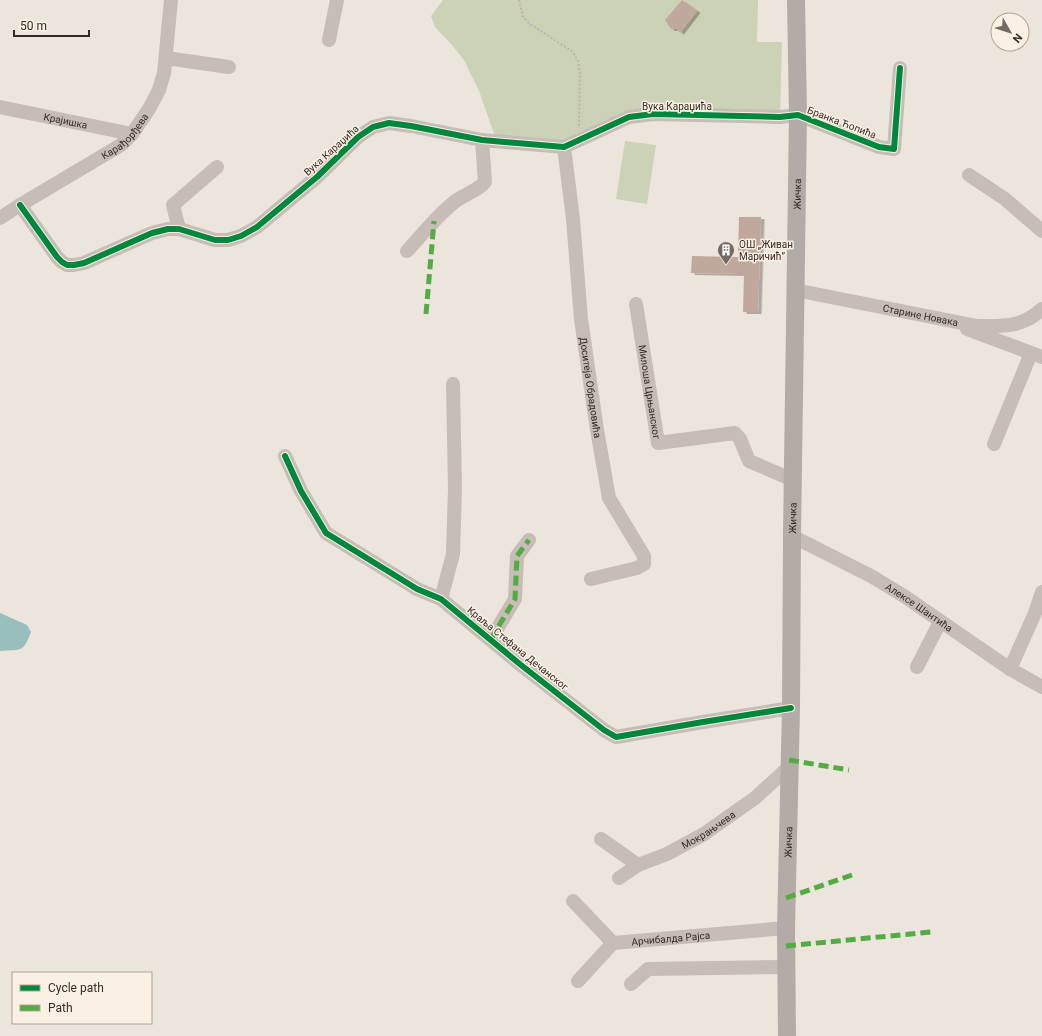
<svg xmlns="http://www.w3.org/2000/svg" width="1042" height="1036" font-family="Roboto,sans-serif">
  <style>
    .green { fill: #ccd2b6 }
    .water { fill: #98bebe }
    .building { fill: #c1a89d; filter: url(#shadow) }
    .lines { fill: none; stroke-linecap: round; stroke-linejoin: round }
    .path { stroke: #bdb5af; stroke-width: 2; stroke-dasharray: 2 2; stroke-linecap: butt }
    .minor { stroke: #c5bdb6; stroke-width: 14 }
    .major { stroke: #b3aba5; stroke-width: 18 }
    .quiet { stroke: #54ab44; stroke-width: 5; stroke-dasharray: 10 5; stroke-linecap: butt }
    .cycleway-casing { stroke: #faf0e3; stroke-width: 8 }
    .cycleway { stroke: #00873e; stroke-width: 6 }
    .labels { text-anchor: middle; stroke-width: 3; stroke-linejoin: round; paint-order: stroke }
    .street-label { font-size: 10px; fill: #352a25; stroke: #faf0e3 }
    .poi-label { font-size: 10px; fill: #352a25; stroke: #faf0e3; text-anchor: start }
  </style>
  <defs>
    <filter id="shadow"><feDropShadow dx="3.5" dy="2" stdDeviation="0" flood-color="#0004"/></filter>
  </defs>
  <rect width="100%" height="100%" fill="#ece5dc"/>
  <g class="green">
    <polygon points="443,0 758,0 757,42 782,42 780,117 653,114 564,147 497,142 479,91 464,60 452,45 435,27 431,16"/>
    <polygon points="625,141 656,145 647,204 616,199"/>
  </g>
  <path class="water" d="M0 613 27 625 31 632C23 654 20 649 0 651Z"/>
  <g class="building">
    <polygon points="682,0 697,11 680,33 677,29 671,29 665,20"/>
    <polygon points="739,217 761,217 758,312 743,312 744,274 691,273 692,256 738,257"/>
  </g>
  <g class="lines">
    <polyline class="path" points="519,0 523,17 530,24 573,52 578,61 580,72 579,128"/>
    <g class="minor">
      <polyline points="329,40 337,0"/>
      <polyline points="166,58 229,67"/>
      <path id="s1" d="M0 107 132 134"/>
      <path id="s2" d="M564 147 573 219 581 319 597 430 609 498 644 556V564L637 568 591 579"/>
      <polyline points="969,175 1005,199 1042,231"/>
      <polyline points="20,205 57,257 62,262 67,265 74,265 84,263 152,233 168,229 179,229 215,240 228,240 241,236 257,227 317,177 358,137 373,127 389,123 411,126 482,140 564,147 629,117 653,114 780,117 798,115 879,147 894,149 900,68"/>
      <path id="s3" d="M0 218 20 205 121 145 132 134 149 109 159 90 164 73 171 0"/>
      <polyline points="179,229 173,205 217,167"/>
      <path d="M407 251C423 234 438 214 457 200 466 194 477 191 485 182L482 140"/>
      <path id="s4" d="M795 290 977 326C1004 326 1021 328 1042 309"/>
      <path id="s5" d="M636 304 658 443 735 433 740 439 749 461 793 480"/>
      <polyline points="967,329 1042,357"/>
      <polyline points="994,444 1029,358"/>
      <polyline points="285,456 301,491 326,533 417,589 441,599 521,665 604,730 616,737 703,722 791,708"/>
      <path id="s6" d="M792 536 871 576 904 596 1010 669 1042 687"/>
      <polyline points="441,599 453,554 455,489 453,384"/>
      <polyline points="491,639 515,599 517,556 529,540"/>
      <polyline points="917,667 940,622"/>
      <polyline points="1010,669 1035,613 1042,592"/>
      <polyline points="601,839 638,865"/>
      <path id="s7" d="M619 878 638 865 667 854 704 834 755 798 789 767"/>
      <path id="s8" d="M573 901 613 943 786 928"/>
      <polyline points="578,981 613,943"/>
      <polyline points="631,984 648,969 786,967"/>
    </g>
    <path class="major" id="s9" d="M787 1036 786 928 791 708 792 536 798 115 796 0"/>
    <g class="quiet">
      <polyline points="426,314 434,221"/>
      <polyline points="491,639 515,599 517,556 529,540"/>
      <polyline points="789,760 849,770"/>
      <polyline points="786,898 852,875"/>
      <polyline points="786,946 931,932"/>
    </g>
    <g class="cycleway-casing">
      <g id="cycleway">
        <polyline points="20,205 57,257 62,262 67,265 74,265 84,263 152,233 168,229 179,229 215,240 228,240 241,236 257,227 317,177 358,137 373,127 389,123 411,126 482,140 564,147 629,117 653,114 780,117 798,115 879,147 894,149 900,68"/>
        <polyline points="285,456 301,491 326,533 417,589 441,599 521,665 604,730 616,737 703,722 791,708"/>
      </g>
    </g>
    <use href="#cycleway" class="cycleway"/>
  </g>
  <defs>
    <g id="building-pin" transform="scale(0.9)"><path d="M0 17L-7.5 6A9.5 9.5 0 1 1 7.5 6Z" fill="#756b65" stroke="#faf0e3"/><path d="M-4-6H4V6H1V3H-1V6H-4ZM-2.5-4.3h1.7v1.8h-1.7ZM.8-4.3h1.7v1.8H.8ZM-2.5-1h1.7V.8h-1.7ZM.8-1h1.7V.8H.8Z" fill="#fff"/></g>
  </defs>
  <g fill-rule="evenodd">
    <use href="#building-pin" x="726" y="250"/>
  </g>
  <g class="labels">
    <g class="street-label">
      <text x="677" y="110">Вука Караџића</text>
      <text dy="4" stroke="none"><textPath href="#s1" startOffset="67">Крајишка</textPath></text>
      <text transform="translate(842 122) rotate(21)" y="4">Бранка Ћопића</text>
      <text dy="4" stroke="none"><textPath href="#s3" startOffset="150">Карађорђева</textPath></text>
      <text transform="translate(331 150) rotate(-42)" y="4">Вука Караџића</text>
      <text dy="4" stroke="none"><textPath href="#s9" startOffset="842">Жичка</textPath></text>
      <text dy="4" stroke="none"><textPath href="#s4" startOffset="128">Старине Новака</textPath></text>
      <text dy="4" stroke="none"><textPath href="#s2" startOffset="242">Доситеја Обрадовића</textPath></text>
      <text dy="4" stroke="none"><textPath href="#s5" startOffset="89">Милоша Црњанског</textPath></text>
      <text dy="4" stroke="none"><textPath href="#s9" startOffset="518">Жичка</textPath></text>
      <text dy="4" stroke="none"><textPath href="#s6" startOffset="146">Алексе Шантића</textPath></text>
      <text transform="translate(518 648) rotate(39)" y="4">Краља Стефана Дечанског</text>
      <text dy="4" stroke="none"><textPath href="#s7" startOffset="102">Мокрањчева</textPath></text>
      <text dy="4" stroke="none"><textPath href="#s9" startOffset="194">Жичка</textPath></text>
      <text dy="4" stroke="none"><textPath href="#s8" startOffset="116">Арчибалда Рајса</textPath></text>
    </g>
    <g class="poi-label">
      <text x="739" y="248">ОШ „Живан<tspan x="739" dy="12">Маричић”</tspan></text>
    </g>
  </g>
  <rect x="12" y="972" width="140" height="52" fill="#faf0e3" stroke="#aba197"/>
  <rect x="20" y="985" width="20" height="6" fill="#00873e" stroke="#aba197"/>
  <text x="48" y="992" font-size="12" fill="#352a25">Cycle path</text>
  <rect x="20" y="1005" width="20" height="6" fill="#54ab44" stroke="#aba197"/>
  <text x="48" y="1012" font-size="12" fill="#352a25">Path</text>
  <g transform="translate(1010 32) rotate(129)"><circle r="19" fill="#faf0e3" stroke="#aba197"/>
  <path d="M0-3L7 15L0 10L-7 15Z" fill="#756b65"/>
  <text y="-6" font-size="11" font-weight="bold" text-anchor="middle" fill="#352a25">N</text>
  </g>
  <path d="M14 30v6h75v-6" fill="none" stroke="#352a25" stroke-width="2"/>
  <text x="20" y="30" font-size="12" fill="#352a25" stroke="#faf0e3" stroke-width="3" paint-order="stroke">50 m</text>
</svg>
